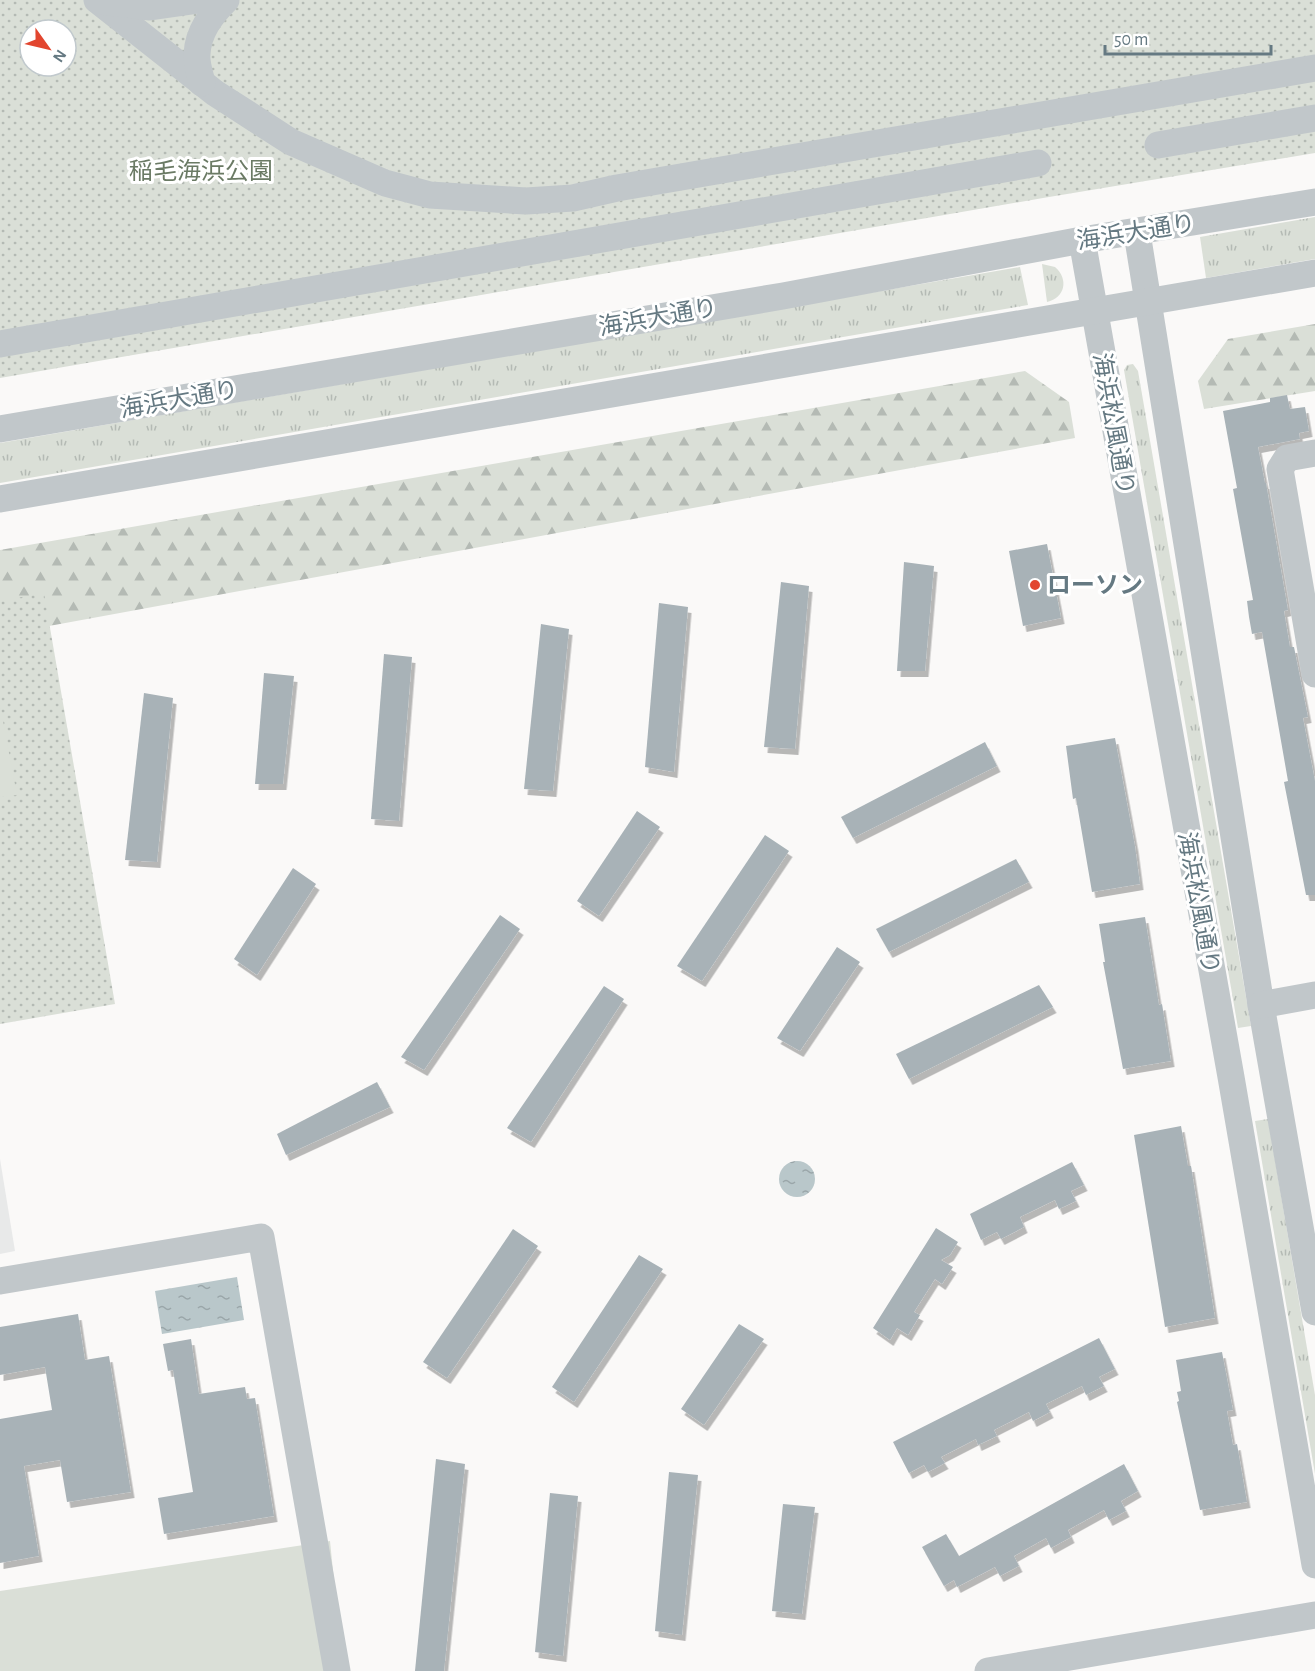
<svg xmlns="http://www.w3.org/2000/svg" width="1315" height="1671" font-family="'Alegreya Sans','Noto Sans JP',sans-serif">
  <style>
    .built { fill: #e8e9e9 }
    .grass { fill: url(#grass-tufts) }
    .forest { fill: url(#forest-firs) }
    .park { fill: url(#park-dots); fill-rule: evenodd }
    .pitch { fill: #dadfd7 }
    .water { fill: url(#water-ripples) }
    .building { fill: #a8b2b7; filter: url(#shadow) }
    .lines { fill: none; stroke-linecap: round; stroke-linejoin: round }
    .minor { stroke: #c1c7ca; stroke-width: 27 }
    .poi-dot { fill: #e2462f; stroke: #fff; stroke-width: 2 }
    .labels { text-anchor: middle; stroke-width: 6; stroke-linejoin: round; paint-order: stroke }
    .park-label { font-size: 24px; fill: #6a7a64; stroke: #fff }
    .street-label { font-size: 24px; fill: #657982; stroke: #fff }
    .poi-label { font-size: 24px; font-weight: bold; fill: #657982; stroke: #fff; text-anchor: start }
  </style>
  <defs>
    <pattern id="grass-tufts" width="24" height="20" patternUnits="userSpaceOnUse" patternTransform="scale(1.5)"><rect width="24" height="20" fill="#dadfd7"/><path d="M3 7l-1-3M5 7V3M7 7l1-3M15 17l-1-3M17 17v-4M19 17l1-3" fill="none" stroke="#b4bab4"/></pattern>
    <pattern id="forest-firs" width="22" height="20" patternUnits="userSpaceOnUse" patternTransform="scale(1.5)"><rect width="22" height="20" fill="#dadfd7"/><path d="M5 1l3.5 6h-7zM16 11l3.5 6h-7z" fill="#b4bab4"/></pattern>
    <pattern id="park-dots" width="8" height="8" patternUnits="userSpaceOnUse" patternTransform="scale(1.5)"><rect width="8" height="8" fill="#dadfd7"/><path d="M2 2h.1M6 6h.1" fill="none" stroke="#b4bab4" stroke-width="1.8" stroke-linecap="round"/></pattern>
    <pattern id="water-ripples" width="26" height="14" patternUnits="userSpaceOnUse" patternTransform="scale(1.5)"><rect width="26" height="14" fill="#b9c7ca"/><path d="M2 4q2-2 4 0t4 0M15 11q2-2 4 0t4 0" fill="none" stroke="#9aa6a9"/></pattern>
    <filter id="shadow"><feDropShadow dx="3.5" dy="6" stdDeviation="0" flood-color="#0004"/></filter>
  </defs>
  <rect width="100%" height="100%" fill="#faf9f8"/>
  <polygon class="built" points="0,1159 15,1251 0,1254"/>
  <g class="grass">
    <polygon points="1315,217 1315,259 1206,278 1200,237"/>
    <path d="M1042 264 1055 267C1069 279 1065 298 1047 302Z"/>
    <polygon points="1020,267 1028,305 0,483 0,443"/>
    <polygon points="1133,364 1138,371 1251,1026 1238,1028 1124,370 1127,365"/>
    <polygon points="1268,1119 1315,1395 1315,1474 1255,1121"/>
  </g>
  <g class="forest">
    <polygon points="1315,324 1315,391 1204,409 1198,381 1228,339"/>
    <polygon points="1025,371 1069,402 1075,438 0,635 0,550"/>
  </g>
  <g class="park">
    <path d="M0 0H1315V153L1043 198 0 378ZM30 30H66V66H30Z"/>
    <polygon points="44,593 115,1004 0,1024 0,601"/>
  </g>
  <g class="pitch">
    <polygon points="0,705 17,795 0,797"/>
    <polygon points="330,1541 343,1671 0,1671 0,1591"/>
  </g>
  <g class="water">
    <circle cx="797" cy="1179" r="18"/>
    <polygon points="237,1277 244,1320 162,1334 155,1291"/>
  </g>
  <g class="building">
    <polygon points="1287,395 1290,409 1305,407 1309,431 1299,433 1300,439 1258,447 1265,483 1266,483 1288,610 1284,611 1290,647 1294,647 1308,717 1303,718 1315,781 1315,895 1306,895 1284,782 1288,781 1262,632 1252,634 1249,617 1247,601 1253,600 1233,489 1237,488 1223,411 1270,402 1270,398"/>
    <polygon points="1047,544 1061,618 1023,626 1009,551"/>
    <polygon points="904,562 934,566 925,671 897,671"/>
    <polygon points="781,582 809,586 795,749 764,747"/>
    <polygon points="659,603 688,607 674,772 645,767"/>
    <polygon points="541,624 569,629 553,791 524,789"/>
    <polygon points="384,654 412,657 399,821 371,819"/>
    <polygon points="264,673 294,676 283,784 255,784"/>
    <polygon points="144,693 173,698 157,862 125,860"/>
    <polygon points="1115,738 1135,846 1140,884 1092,892 1076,798 1073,799 1066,746"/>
    <polygon points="985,742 997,766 853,838 841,817"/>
    <polygon points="637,811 660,827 599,916 577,901"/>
    <polygon points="765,835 789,851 702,981 677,966"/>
    <polygon points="1016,859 1029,882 889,952 876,929"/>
    <polygon points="293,868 316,884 257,975 234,959"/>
    <polygon points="500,915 520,929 424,1070 401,1057"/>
    <polygon points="1145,917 1159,1005 1162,1004 1171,1061 1123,1069 1103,962 1105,962 1099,924"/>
    <polygon points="837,947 860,962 800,1051 777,1038"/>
    <polygon points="1039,985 1053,1007 909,1079 896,1054"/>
    <polygon points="604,986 624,999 531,1142 507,1128"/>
    <polygon points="377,1082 390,1107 286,1155 277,1134"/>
    <polygon points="1181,1126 1188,1166 1191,1166 1215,1318 1165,1327 1134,1135"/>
    <polygon points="1072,1162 1084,1185 1071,1191 1076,1201 1059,1209 1055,1200 1020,1217 1024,1227 1001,1239 997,1232 981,1240 970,1214"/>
    <polygon points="936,1228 958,1242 950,1255 941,1260 953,1267 942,1284 935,1279 914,1312 920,1315 908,1335 897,1328 890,1340 873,1328"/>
    <polygon points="513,1229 538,1246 447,1378 423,1362"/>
    <polygon points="639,1255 663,1269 574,1402 552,1387"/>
    <polygon points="78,1314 85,1360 109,1356 131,1492 67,1502 60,1460 24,1466 39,1556 0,1563 0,1419 52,1410 45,1367 0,1375 0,1327"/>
    <polygon points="739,1324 764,1339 704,1425 681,1409"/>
    <polygon points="1099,1338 1115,1369 1099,1377 1104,1386 1086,1395 1082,1386 1046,1404 1050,1412 1033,1421 1029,1412 994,1430 997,1436 978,1445 976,1439 941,1457 945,1463 928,1472 924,1465 909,1473 893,1442"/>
    <polygon points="191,1339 199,1394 245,1387 247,1399 255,1398 274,1516 164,1534 158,1498 193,1492 173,1370 168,1371 163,1344"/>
    <polygon points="1222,1352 1233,1410 1227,1411 1233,1445 1237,1444 1247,1502 1200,1510 1177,1402 1179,1401 1177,1392 1181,1391 1176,1360"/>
    <polygon points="436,1459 465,1464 444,1671 415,1671"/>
    <polygon points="1124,1464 1138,1491 1121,1501 1126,1511 1109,1520 1104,1510 1068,1530 1071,1537 1051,1548 1046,1538 1014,1556 1019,1566 1000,1576 995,1567 957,1587 954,1580 944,1586 922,1547 946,1534 959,1556"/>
    <polygon points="669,1472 698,1475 682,1635 655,1631"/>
    <polygon points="550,1493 578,1496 563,1656 535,1652"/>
    <polygon points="783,1504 815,1507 802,1614 772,1611"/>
  </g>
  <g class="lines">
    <g class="minor">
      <polyline points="97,0 215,93 291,142 385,183 430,195 526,201 573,198 617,188 1315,68"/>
      <polyline points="100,1 150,7 199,0"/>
      <path d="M202 83C200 74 196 63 197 54 198 32 211 15 226 0"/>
      <polyline points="1158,145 1315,118"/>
      <polyline points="1137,233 1261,1005 1315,1312"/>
      <polyline points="1082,240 1231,1077 1315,1565"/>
      <polyline points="0,344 1038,163"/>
      <polyline points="0,429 783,296 1082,240 1315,202"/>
      <polyline points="1315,453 1287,458 1280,469 1315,674"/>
      <polyline points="0,499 1315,273"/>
      <polyline points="1261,1005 1315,995"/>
      <polyline points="0,1281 261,1237 337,1671"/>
      <polyline points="988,1671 1315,1615"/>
    </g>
  </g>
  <circle class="poi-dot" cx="1035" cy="585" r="6"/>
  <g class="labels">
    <g class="park-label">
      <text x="201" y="179">稲毛海浜公園</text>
    </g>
    <g class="street-label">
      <text transform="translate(1136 232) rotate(-9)" y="8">海浜大通り</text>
      <text transform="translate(658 317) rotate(-10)" y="8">海浜大通り</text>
      <text transform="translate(179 399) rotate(-10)" y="8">海浜大通り</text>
      <text transform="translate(1114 424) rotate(80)" y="8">海浜松風通り</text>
      <text transform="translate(1199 903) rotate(80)" y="8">海浜松風通り</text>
    </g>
    <g class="poi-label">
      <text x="1047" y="593">ローソン</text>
    </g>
  </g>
  <g transform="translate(48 48) rotate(124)"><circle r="28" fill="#ffffff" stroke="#c1c9cd" stroke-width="1.5"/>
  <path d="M0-4.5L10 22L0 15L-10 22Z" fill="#e2462f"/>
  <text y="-9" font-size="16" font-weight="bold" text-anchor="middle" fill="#657982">N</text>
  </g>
  <path d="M1105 45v9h166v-9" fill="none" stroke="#657982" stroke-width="3"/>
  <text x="1114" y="45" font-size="18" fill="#657982" stroke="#ffffff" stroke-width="4.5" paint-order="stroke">50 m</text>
</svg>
